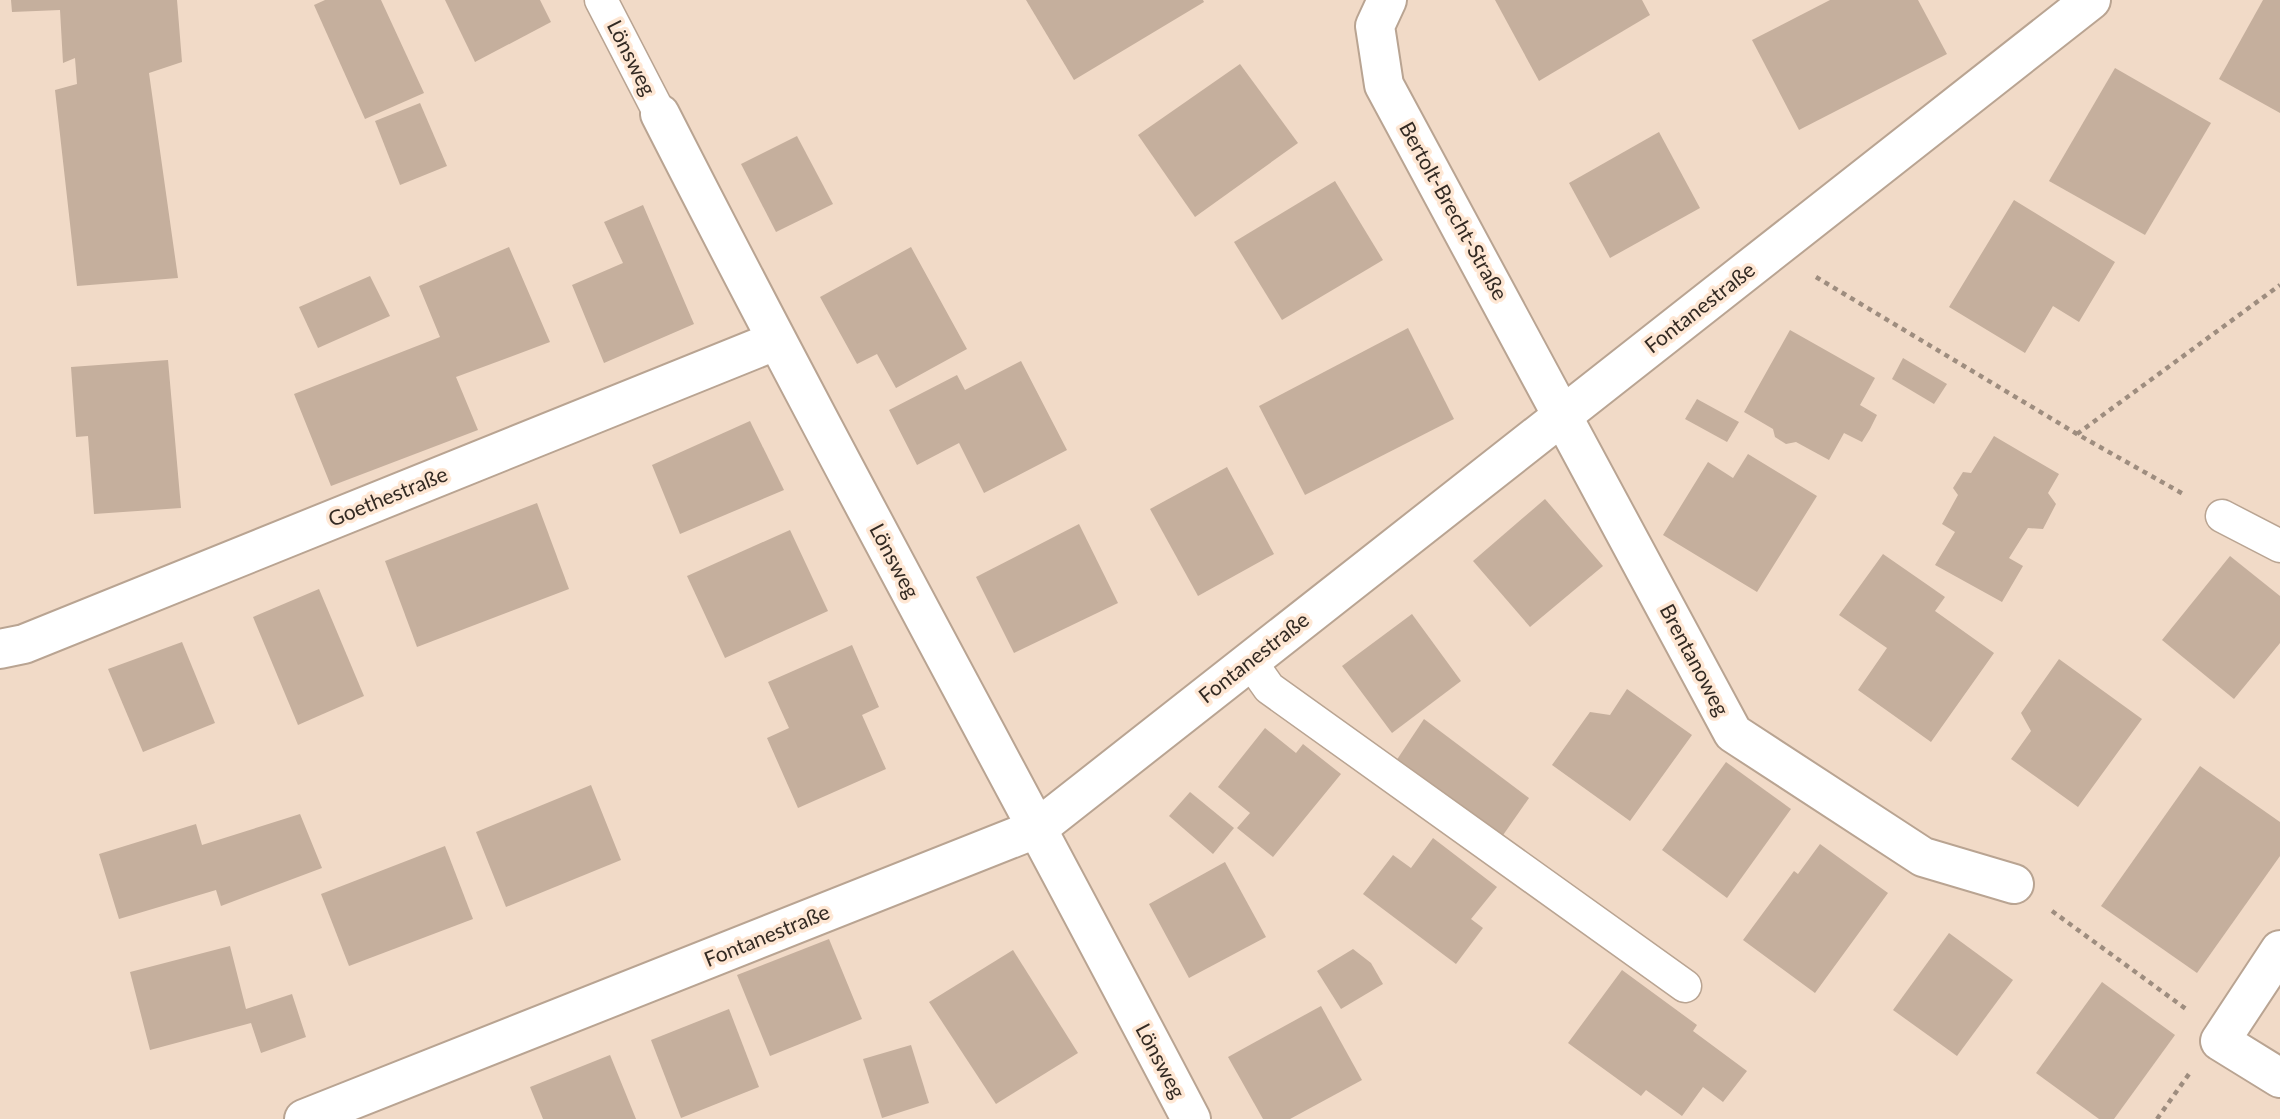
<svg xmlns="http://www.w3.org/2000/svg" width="2280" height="1119" font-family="Lato,sans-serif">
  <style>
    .building { fill: #c5af9d }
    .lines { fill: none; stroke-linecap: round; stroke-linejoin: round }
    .lane-casing { stroke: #b9a492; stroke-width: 35 }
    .street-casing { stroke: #b9a492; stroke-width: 42 }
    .path { stroke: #9e8d7f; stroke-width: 4.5; stroke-dasharray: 5 5; stroke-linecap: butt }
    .lane { stroke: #fff; stroke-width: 32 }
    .street { stroke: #fff; stroke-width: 38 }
    .labels { text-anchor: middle; stroke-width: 7; stroke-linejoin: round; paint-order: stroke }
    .street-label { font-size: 21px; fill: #332a23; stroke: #fee7d4 }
  </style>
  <rect width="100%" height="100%" fill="#f1dac7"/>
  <g class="building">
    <polygon points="11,0 177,0 182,62 149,73 178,278 77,286 55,90 77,84 75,58 63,63 60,10 12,12"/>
    <polygon points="325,0 381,0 424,93 365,119 314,5"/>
    <polygon points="445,0 540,0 551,22 475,62"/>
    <polygon points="1026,0 1203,0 1204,2 1074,80"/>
    <polygon points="1495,0 1642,0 1650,15 1539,81"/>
    <polygon points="1830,0 1918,0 1947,54 1799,130 1752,40"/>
    <polygon points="2263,0 2280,0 2280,113 2219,79"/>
    <polygon points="1240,64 1298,143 1195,217 1138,135"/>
    <polygon points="2115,68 2211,123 2145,235 2049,181"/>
    <polygon points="420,103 447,166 400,185 375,121"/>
    <polygon points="1659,132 1700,208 1610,258 1569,183"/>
    <polygon points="797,136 833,204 776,232 741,164"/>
    <polygon points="1335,181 1383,260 1282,320 1234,242"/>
    <polygon points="2014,200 2115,262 2079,322 2053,306 2025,353 1949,307"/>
    <polygon points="643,205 694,324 604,363 572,285 623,263 604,222"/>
    <polygon points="509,247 550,342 456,377 478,430 331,486 294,394 440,337 419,286"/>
    <polygon points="911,247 967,349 896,388 877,354 857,364 820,297"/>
    <polygon points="370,276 390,316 318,348 299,307"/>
    <polygon points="1408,328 1454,419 1305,495 1259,406"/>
    <polygon points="1790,330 1875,378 1860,405 1877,415 1870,429 1862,442 1844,433 1829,460 1796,442 1786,444 1775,437 1773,429 1744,412"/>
    <polygon points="1903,358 1947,384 1934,404 1892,379"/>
    <polygon points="168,360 181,508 94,514 88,436 76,437 71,367"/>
    <polygon points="1021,361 1067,450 984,493 959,443 917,465 889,410 957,375 965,390"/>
    <polygon points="1697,399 1739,422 1727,442 1685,419"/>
    <polygon points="750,421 784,490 680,534 652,465"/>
    <polygon points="1994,436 2059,474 2048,493 2056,504 2043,529 2028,528 2009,558 2023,566 2002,602 1935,565 1955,532 1942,524 1958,495 1953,488 1963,472 1971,473"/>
    <polygon points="1748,454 1817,496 1757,592 1663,535 1708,462 1733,478"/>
    <polygon points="1227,467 1274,554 1198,596 1150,509"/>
    <polygon points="1545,499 1603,566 1530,627 1473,561"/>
    <polygon points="537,503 569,589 417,647 385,561"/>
    <polygon points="1079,524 1118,603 1014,653 976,577"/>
    <polygon points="790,530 828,611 725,658 687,576"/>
    <polygon points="1883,554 1945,597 1935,611 1994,653 1931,742 1858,690 1887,648 1839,615"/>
    <polygon points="2230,556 2280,596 2280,643 2234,699 2162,640"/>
    <polygon points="319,589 364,696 298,725 253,617"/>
    <polygon points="1412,614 1461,681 1392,733 1342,666"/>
    <polygon points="182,642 215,723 143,752 108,669"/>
    <polygon points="852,645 879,707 862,715 886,769 798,808 767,738 789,728 768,682"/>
    <polygon points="2059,659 2142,719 2078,807 2011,759 2031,731 2021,713"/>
    <polygon points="1627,689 1692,735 1630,821 1552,765 1590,712 1610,715"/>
    <polygon points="1424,719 1529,798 1501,838 1396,761"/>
    <polygon points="1265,728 1296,753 1303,744 1341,774 1273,857 1237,828 1250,813 1218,787"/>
    <polygon points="1726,762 1791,809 1727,898 1662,850"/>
    <polygon points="2200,766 2280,822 2280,856 2197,973 2101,906"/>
    <polygon points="591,785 621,860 506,907 476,832"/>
    <polygon points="1190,792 1234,828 1213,854 1169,816"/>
    <polygon points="300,814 322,868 221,906 216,890 119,919 99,854 196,824 202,845"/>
    <polygon points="1433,838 1497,887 1471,919 1483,928 1456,964 1363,894 1393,855 1411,868"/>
    <polygon points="1820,844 1888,893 1815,993 1743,940 1794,871 1798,874"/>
    <polygon points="445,846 473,919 349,966 321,894"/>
    <polygon points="1225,862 1266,937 1189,978 1149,904"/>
    <polygon points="1949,933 2013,980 1957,1056 1893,1010"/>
    <polygon points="829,939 862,1019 770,1056 737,975"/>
    <polygon points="230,946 246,1009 292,994 306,1037 261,1053 251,1023 150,1050 130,972"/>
    <polygon points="1353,949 1371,963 1383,984 1341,1009 1317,971"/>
    <polygon points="1013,950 1078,1053 996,1104 929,1002"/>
    <polygon points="1622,970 1697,1025 1693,1031 1747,1071 1723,1102 1703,1087 1682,1116 1646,1090 1641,1096 1568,1043"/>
    <polygon points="2102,982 2175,1035 2114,1119 2099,1119 2036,1073"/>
    <polygon points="1321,1006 1362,1080 1290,1119 1263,1119 1228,1057"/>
    <polygon points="729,1009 759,1087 681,1118 651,1040"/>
    <polygon points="911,1045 929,1103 882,1118 863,1059"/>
    <polygon points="610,1055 636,1119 543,1119 530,1087"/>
  </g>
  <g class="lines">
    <g class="lane-casing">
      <g id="lane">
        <polyline points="601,0 660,114"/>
        <polyline points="2222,516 2280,546"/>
        <polyline points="1250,661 1269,688 1685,986"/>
      </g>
    </g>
    <g class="street-casing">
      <g id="street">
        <polyline points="1387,0 1375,26 1384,85 1733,733 1923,857 2014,884"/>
        <path d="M660 114C832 452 1015 783 1191 1119"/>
        <polyline points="0,649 24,644 775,341"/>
        <polyline points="2280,950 2220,1041 2280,1078"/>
        <polyline points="304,1119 1038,828 2091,0"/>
      </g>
    </g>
    <g class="path">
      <polyline points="1816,277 2077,434 2185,495"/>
      <polyline points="2077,434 2280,285"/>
      <polyline points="2052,911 2186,1009"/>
      <polyline points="2157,1119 2189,1074"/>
    </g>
    <use href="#lane" class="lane"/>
    <use href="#street" class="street"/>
  </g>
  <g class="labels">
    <g class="street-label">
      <text transform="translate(631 58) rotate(63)" y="7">Lönsweg</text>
      <text transform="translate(1453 211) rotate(61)" y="7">Bertolt-Brecht-Straße</text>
      <text transform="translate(1700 308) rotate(-38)" y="7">Fontanestraße</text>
      <text transform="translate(388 497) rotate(-22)" y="7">Goethestraße</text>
      <text transform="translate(894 561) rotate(62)" y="7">Lönsweg</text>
      <text transform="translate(1254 658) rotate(-38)" y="7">Fontanestraße</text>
      <text transform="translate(1694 660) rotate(62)" y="7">Brentanoweg</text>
      <text transform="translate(767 936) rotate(-22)" y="7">Fontanestraße</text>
      <text transform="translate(1160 1061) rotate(62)" y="7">Lönsweg</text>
    </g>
  </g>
</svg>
